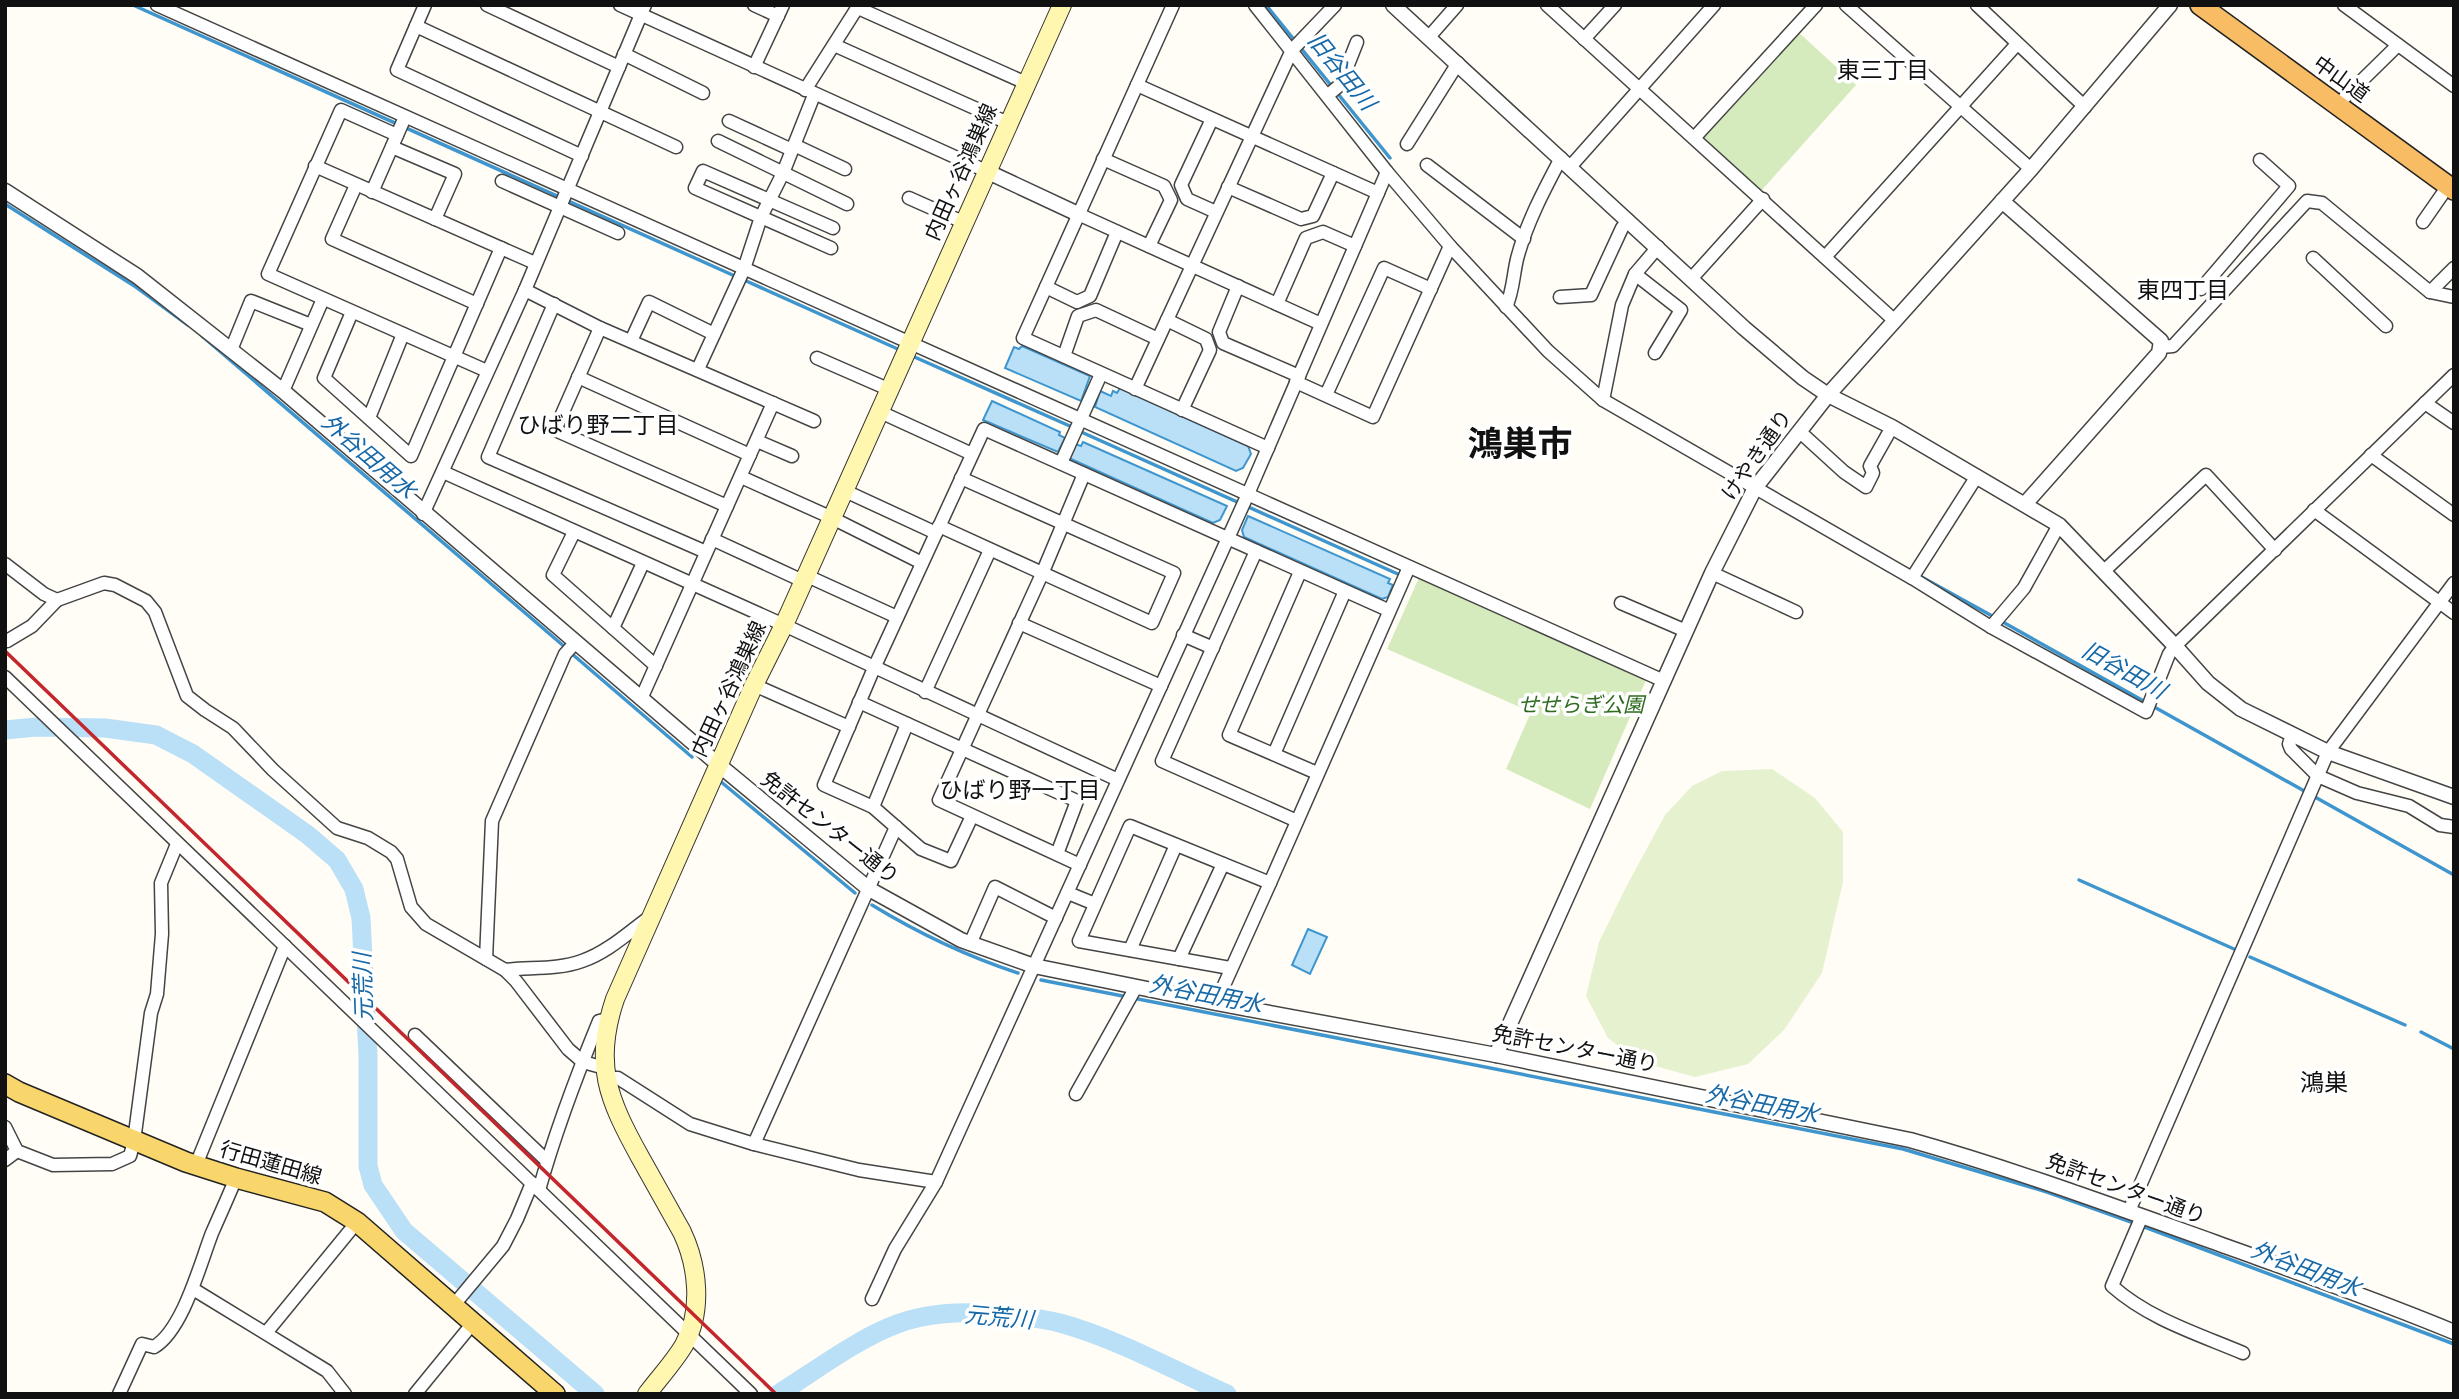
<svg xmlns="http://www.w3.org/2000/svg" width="2459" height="1399" font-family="'Source Serif 4','Noto Sans JP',serif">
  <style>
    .green { fill: #d5ebbd }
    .pitch { fill: #e6f2cf }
    .water { fill: #b9e0f7; stroke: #3f96cf; stroke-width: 2 }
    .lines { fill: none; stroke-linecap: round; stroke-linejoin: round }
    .stream { stroke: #3f96cf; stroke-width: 3.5 }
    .river { stroke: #b9e0f7; stroke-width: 19 }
    .minor-casing { stroke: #444; stroke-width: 15 }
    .tertiary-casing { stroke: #444; stroke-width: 17 }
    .secondary-casing { stroke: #333; stroke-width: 20 }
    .primary-casing { stroke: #222; stroke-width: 22 }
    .trunk-casing { stroke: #222; stroke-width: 22 }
    .minor { stroke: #fff; stroke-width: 12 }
    .tertiary { stroke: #fff; stroke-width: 14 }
    .secondary { stroke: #fff6b0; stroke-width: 18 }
    .primary { stroke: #f9d66b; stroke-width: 19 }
    .trunk { stroke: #f7bc64; stroke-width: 19 }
    .rail { stroke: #c4262e; stroke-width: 3.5 }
    .labels { text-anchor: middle; stroke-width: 7; stroke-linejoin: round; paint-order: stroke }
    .street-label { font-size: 21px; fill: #111; stroke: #fff }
    .park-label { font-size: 21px; font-style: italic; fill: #2f6b1f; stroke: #fff }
    .neighbourhood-label { font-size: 23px; fill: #111; stroke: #fff }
    .water-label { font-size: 23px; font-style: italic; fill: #1768a6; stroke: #fff }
    .quarter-label { font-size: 24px; fill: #111; stroke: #fff }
    .town-label { font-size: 35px; font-weight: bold; fill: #111; stroke: #fff }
  </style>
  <rect width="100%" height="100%" fill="#fffdf5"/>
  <g class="green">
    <polygon points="1796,30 1856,85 1761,191 1703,140 1703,136"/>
    <polygon points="1419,578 1646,680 1590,809 1506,769 1531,712 1387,649"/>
  </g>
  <polygon class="pitch" points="1772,769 1815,798 1843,832 1843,882 1822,973 1784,1030 1748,1064 1695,1077 1637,1061 1608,1038 1586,996 1599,942 1626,887 1665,815 1692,786 1722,771"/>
  <g class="water">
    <polygon points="1022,346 1090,376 1081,401 1005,368 1014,347 1019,349"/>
    <polygon points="1120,388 1248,446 1251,454 1243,468 1236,471 1095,407 1100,391 1111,396 1113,391 1117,393"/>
    <polygon points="992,401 1060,432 1059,435 1065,438 1058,452 983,420"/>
    <polygon points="1083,442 1227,506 1220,520 1213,523 1071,459 1069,457 1075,444 1081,446"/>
    <polygon points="1248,516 1390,579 1388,583 1393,585 1388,597 1382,599 1244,537 1242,530"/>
    <polygon points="1308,929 1327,937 1310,974 1292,965"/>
  </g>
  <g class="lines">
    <g class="stream">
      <polyline points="133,5 737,277"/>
      <polyline points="1266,5 1390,158"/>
      <polyline points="5,204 136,287 188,325"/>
      <polyline points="744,280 900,350"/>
      <polyline points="202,336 566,648"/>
      <polyline points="910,355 1072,427"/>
      <polyline points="1079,431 1400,575"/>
      <polyline points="1918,575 1994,617"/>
      <polyline points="2001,621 2454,875"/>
      <polyline points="571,653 692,757"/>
      <polyline points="720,781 855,893"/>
      <polyline points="2079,880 2234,949"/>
      <path d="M872 905C918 933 966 956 1018 973"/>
      <polyline points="2250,957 2405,1025"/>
      <polyline points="1041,980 1903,1149 2047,1192 2134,1223"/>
      <polyline points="2421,1032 2454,1049"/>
      <polyline points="2142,1226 2454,1344"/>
    </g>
    <g class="river">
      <polyline points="5,730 36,727 105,728 156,735 193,754 308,835 337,860 354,889 361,918 368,1055 368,1166 373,1185 404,1231 595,1394"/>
      <path d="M778 1394C815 1371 857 1339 897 1324 926 1313 957 1312 987 1313 1011 1315 1036 1317 1060 1323 1118 1339 1173 1370 1227 1394"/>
    </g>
    <g class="minor-casing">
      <g id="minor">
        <polyline points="157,5 1664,681"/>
        <polyline points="425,5 397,70 582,156"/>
        <polyline points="487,5 619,67"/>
        <polyline points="620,5 986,171"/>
        <polyline points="754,5 778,16"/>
        <polyline points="1173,5 1023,338 1268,448"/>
        <polyline points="1255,5 1387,172 1450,246 1548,351 1603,400 1912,578 1991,627 2024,588 2059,525"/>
        <polyline points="1547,5 1895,321"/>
        <polyline points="1846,5 2031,169"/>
        <polyline points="1977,5 2085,107"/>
        <polyline points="2344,5 2454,86"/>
        <polyline points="858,8 1026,83"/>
        <polyline points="416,26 676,147"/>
        <polyline points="1429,37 1457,5"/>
        <polyline points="1584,39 1615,5"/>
        <polyline points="834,45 1008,123"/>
        <polyline points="624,54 703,93"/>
        <polyline points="754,67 783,5"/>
        <polyline points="1137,85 1378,193"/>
        <polyline points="805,90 859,5"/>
        <polyline points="1328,95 1340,85 1357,42"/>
        <polyline points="2345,97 2398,45"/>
        <polyline points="1212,119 1181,185 1187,199 1216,212"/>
        <polyline points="729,121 792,150"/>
        <polyline points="397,135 341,110 268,274 487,371"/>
        <polyline points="1695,137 1816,5"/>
        <polyline points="718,141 847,204"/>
        <polyline points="1407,144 1458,63"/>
        <polyline points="794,145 845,169"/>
        <polyline points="392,147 455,174 435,219"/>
        <polyline points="1103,159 1164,186 1171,200 1149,246"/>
        <polyline points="1427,165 1524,239"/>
        <polyline points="315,166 535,263"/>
        <polyline points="1570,167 1714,5"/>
        <polyline points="502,181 618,233"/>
        <polyline points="356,185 332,239 477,304"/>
        <polyline points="1228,187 1301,219 1313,216 1333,173"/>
        <polyline points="372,192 405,117"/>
        <polyline points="909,198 963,222"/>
        <polyline points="1078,214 1321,324"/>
        <polyline points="2423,222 2448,186"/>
        <polyline points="831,248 695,188 703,171 833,228"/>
        <polyline points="1825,257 2017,44"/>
        <polyline points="2313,258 2386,326"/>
        <polyline points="1635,274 1681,310 1655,353"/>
        <polyline points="1691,279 1763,199"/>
        <polyline points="1238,286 1219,332 1223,343 1299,376"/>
        <polyline points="1046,287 1077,302 1090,296 1117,232"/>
        <polyline points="2201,289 2289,186 2260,160"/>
        <polyline points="525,290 600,328 814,421"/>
        <polyline points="2430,292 2454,268"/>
        <polyline points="1560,297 1591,295 1622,228 1628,220"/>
        <polyline points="554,304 488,457 706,552"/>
        <polyline points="1277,304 1306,238 1323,232 1355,246"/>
        <path d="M1506 307C1513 292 1513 276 1517 259 1526 224 1544 190 1561 158"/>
        <polyline points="352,312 324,378 411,456 501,248"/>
        <polyline points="1167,320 1206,339 1210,350 1182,410"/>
        <polyline points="600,328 555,430 727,506"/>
        <polyline points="631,341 649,302 714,334"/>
        <polyline points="2161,347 2173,346 2307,201 2322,203 2430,292 2454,297"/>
        <polyline points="231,350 251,301 311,325"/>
        <polyline points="1064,356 1078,316 1096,310 1158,339"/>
        <polyline points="817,358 888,389"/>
        <polyline points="698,369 744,269 761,217 783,173 814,95"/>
        <polyline points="578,377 750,455"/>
        <polyline points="1296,382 1373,417 1450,246"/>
        <polyline points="1135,389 1292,50 1335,5"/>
        <polyline points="283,391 323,299"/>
        <polyline points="1326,395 1384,268 1431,289"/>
        <polyline points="1603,400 1622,305 1635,274 1658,247"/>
        <polyline points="2425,403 2454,423"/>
        <polyline points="878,411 972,454"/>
        <polyline points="369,418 403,334"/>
        <polyline points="1799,431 1844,472 1866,487 1873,473 1870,466 1892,427"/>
        <polyline points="757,441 792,456"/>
        <polyline points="2371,455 2454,515"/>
        <polyline points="1061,463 1101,374"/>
        <polyline points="443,472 784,625 1118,780"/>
        <polyline points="741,477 830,517 922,563"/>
        <polyline points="843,490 936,533"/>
        <polyline points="2314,510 2454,613"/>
        <polyline points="423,514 525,290 645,5"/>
        <polyline points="939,526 1152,623 1174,573 961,478"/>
        <polyline points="574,532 553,575 656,666"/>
        <polyline points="712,539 803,581"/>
        <polyline points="1256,551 1162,761 1297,821"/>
        <polyline points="5,564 44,594 57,600"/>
        <polyline points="2104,571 2206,475 2275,550"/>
        <polyline points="1300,572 1229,735 1317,773"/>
        <polyline points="1712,573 1796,612"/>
        <polyline points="805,575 897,617"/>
        <polyline points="1912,578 1977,476"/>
        <polyline points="1621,603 1686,631"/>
        <polyline points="1019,623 1161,686"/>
        <polyline points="1991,627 2146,712 2169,654 2175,646 2454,375"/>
        <polyline points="613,628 643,563"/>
        <polyline points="1183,635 1213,648"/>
        <polyline points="7,641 32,626 57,600 104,583 115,585 146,601 155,612 187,696 205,710 233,728 273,770 337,828 368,838 391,852 397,859 411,907 426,924 505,970 516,981 568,1049 583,1062 605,1068"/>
        <polyline points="5,677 751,1394"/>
        <polyline points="754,685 849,727"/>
        <polyline points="925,692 990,550"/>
        <polyline points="641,699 773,403"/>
        <polyline points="859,702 1077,801 1057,854"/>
        <polyline points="2292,735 2289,744 2291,749 2318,776 2357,793 2409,806 2440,825 2454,827"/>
        <polyline points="1274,754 1345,591"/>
        <polyline points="873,807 907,724"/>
        <polyline points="972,816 951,861 921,849 873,807 824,785 874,668 984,429 1388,610"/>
        <polyline points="1080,865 939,800 1042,574 1084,474"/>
        <polyline points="1068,893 1095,904"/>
        <polyline points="970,944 995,887 1056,918"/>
        <polyline points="1130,950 1176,845"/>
        <polyline points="486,959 492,821 565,654 575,643"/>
        <polyline points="1179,959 1223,864"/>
        <polyline points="1230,968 1079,941 1130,826 1270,883"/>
        <path d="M505 970C530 967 557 970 582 961 608 952 629 932 651 916"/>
        <polyline points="1216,1003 1270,883 1409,567"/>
        <polyline points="415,1035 547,1161"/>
        <polyline points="606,1078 618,1078 690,1124 754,1144 859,1170 936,1182"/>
        <polyline points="1076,1094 1136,987"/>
        <polyline points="5,1127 17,1151 53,1165 112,1164 130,1156 134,1141 151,1013 157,994 162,934 161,883 177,844"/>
        <polyline points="754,1144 896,827"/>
        <polyline points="5,1160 17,1151"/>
        <polyline points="196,1165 285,946"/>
        <path d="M539 1190C555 1133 576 1077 599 1021L608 1019"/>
        <polyline points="2129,1211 2328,752 2454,583"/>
        <path d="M2142 1216 2112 1286C2149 1319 2198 1334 2243 1353"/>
        <polyline points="193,1289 327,1371 345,1394"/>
        <polyline points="872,1299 895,1249 936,1182 1248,494 1387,172"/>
        <polyline points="453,1306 503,1246 517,1219 532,1183"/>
        <polyline points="266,1333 357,1222"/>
        <path d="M119 1394 142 1344 154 1347C183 1330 200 1264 212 1233 220 1215 228 1197 236 1178"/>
        <polyline points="415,1394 473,1323"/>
      </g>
    </g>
    <g class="tertiary-casing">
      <g id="tertiary">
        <polyline points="1393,5 1744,328 1803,378 1828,395 1892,427 2059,525 2175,646 2208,683 2241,709 2328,752 2454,797"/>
        <polyline points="986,171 1078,214"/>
        <path d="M5 191 137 276 283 391 719 765 869 889 961 940 1034 966 1216 1003 1496 1055 1910 1140C2013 1169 2113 1206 2214 1242 2294 1271 2375 1299 2454 1332"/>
        <polyline points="2002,201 2161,341 2159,353 2025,504"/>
        <polyline points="1496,1055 1712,573 1755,488 1828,395 2031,169 2170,5"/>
      </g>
    </g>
    <g class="secondary-casing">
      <path id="secondary" d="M647 1394C659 1378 674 1362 684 1345 703 1311 698 1266 682 1232 668 1207 654 1182 640 1157 608 1099 593 1064 615 999L754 685 784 625 1062 5"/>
    </g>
    <g class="primary-casing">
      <polyline id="primary" points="5,1084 19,1092 186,1162 236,1178 325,1202 357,1222 555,1394"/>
    </g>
    <g class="trunk-casing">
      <polyline id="trunk" points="2200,5 2454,190"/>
    </g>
    <use href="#minor" class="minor"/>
    <use href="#tertiary" class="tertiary"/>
    <use href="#secondary" class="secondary"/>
    <use href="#primary" class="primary"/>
    <use href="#trunk" class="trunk"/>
    <polyline class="rail" points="5,651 776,1394"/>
  </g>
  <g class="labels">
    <g class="street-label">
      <text transform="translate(2341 79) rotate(36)" y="7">中山道</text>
      <text transform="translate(961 172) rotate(-66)" y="7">内田ヶ谷鴻巣線</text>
      <text transform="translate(1757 455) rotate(-55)" y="7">けやき通り</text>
      <text transform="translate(729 689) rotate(-65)" y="7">内田ヶ谷鴻巣線</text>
      <text transform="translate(830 828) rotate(38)" y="7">免許センター通り</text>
      <text transform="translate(1575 1049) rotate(11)" y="7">免許センター通り</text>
      <text transform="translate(271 1163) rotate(16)" y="7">行田蓮田線</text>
      <text transform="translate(2126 1189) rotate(20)" y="7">免許センター通り</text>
    </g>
    <g class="park-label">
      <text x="1581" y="712">せせらぎ公園</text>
    </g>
    <g class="neighbourhood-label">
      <text x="1883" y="78">東三丁目</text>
      <text x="2183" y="298">東四丁目</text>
      <text x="598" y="433">ひばり野二丁目</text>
      <text x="1020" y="798">ひばり野一丁目</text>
    </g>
    <g class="water-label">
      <text transform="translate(1342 71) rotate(51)" y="8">旧谷田川</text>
      <text transform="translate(369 456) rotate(41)" y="8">外谷田用水</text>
      <text transform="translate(2124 670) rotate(29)" y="8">旧谷田川</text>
      <text transform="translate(363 987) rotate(-92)" y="8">元荒川</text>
      <text transform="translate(1206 994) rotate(11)" y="8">外谷田用水</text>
      <text transform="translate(1762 1104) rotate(11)" y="8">外谷田用水</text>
      <text transform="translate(2306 1269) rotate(21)" y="8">外谷田用水</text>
      <text transform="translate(999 1317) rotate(5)" y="8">元荒川</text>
    </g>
    <g class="quarter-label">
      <text x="2324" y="1091">鴻巣</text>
    </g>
    <g class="town-label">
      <text x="1520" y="456">鴻巣市</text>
    </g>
  </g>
  <rect width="2459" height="1399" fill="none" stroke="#111111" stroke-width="14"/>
</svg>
